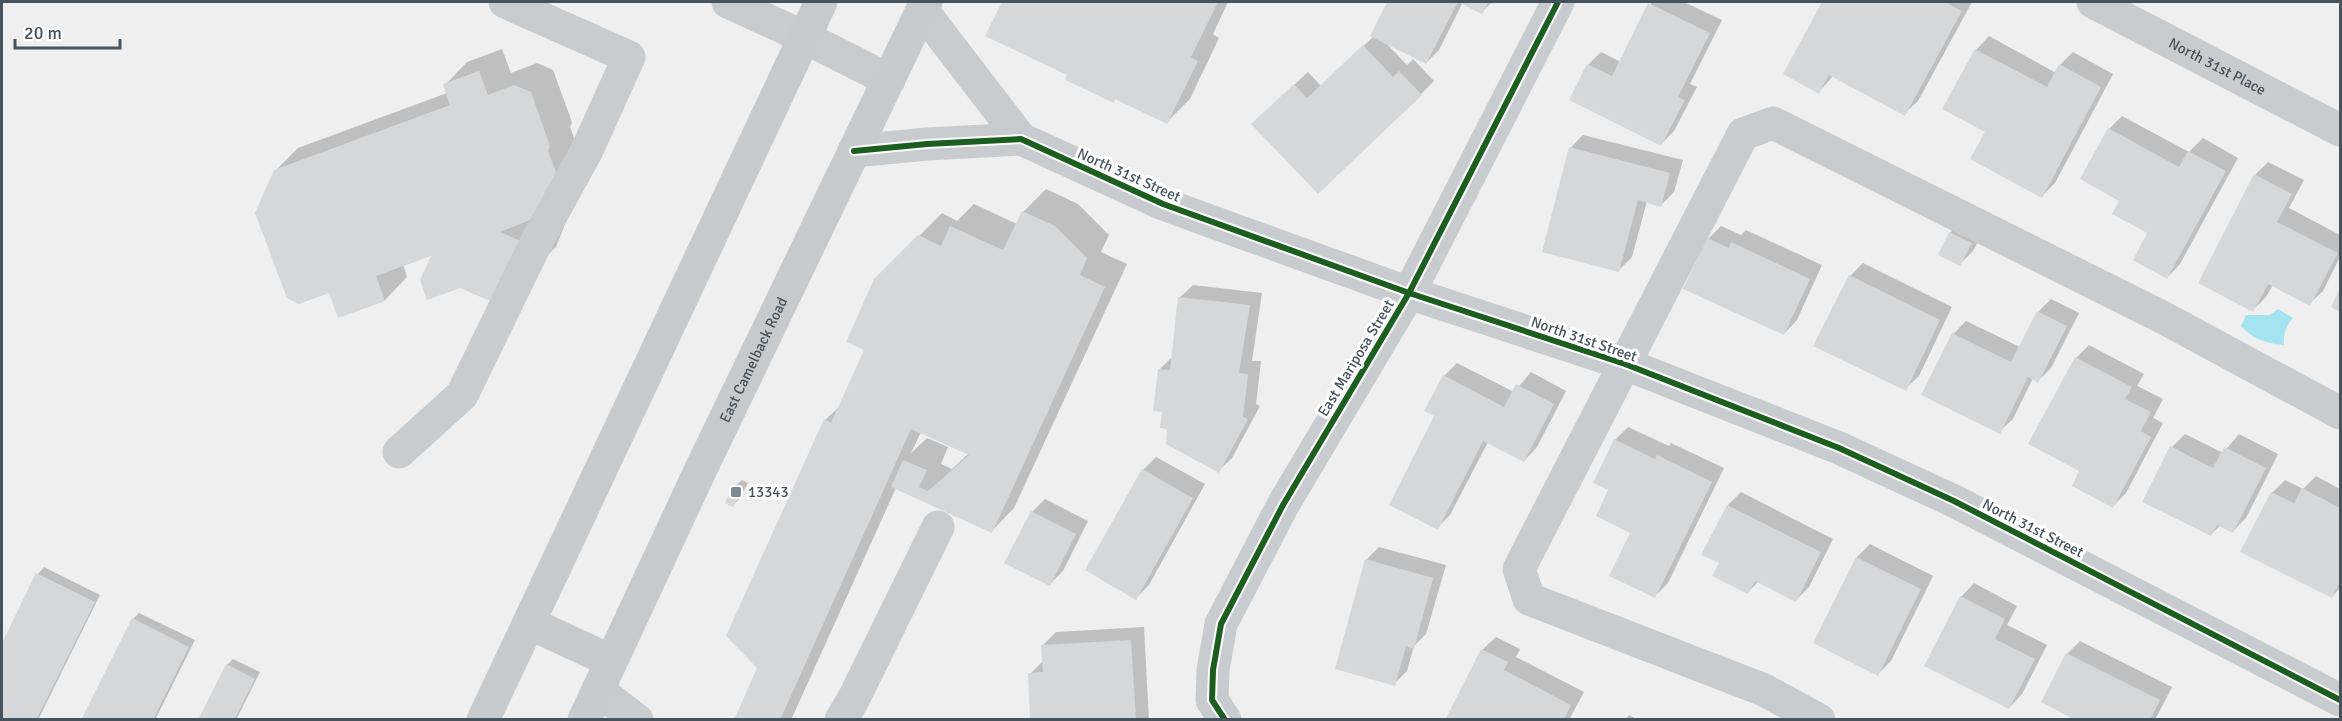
<svg xmlns="http://www.w3.org/2000/svg" width="2342" height="721" font-family="Signika,sans-serif">
  <style>
    .water { fill: #a4e3f0 }
    .shadow { fill: #0003; fill-rule: evenodd }
    .building { fill: #d6d7d8 }
    .lines { fill: none; stroke-linecap: round; stroke-linejoin: round }
    .minor { stroke: #c9cccf; stroke-width: 33 }
    .major { stroke: #c6cacd; stroke-width: 33 }
    .cycleway-casing { stroke: #fff; stroke-width: 10 }
    .cycleway { stroke: #1b5e20; stroke-width: 6 }
    .poi-dot { fill: #828a90; stroke: #fff; stroke-width: 2 }
    .labels { text-anchor: middle; stroke-width: 6; stroke-linejoin: round; paint-order: stroke }
    .street-label { font-size: 15px; fill: #46535d; stroke: #fff }
    .poi-label { font-size: 15px; fill: #46535d; stroke: #fff; text-anchor: start }
  </style>
  <rect width="100%" height="100%" fill="#f0efef"/>
  <path class="water" d="M2278 309 2293 318C2286 325 2283 335 2284 345 2265 343 2254 340 2241 326L2246 315H2270Z"/>
  <g class="shadow">
    <polygon points="1003,2 1228,2 1213,34 1219,38 1190,99 1167,122 1117,98 1113,101 1069,74 987,36"/>
    <polygon points="1389,2 1492,2 1482,12 1463,2 1439,50 1426,63 1385,42 1407,65 1413,59 1434,81 1421,94 1266,111 1308,72 1321,86 1374,36 1372,35"/>
    <polygon points="1652,2 1684,2 1722,20 1690,84 1697,87 1674,131 1661,144 1588,65 1601,52 1621,62"/>
    <polygon points="1824,2 1972,2 1918,101 1904,114 1833,76 1819,92 1785,73"/>
    <polygon points="1989,36 2056,73 2060,65 2073,52 2113,74 2055,183 2042,196 1987,131 1976,50"/>
    <polygon points="502,49 511,73 537,63 553,70 572,122 570,127 579,151 538,216 564,227 556,247 532,270 460,286 434,253 403,264 407,277 385,300 339,316 330,291 275,171 298,148 447,93 445,85 467,62"/>
    <polygon points="2122,116 2189,152 2203,138 2238,158 2180,264 2167,278 2149,233 2121,200 2109,129"/>
    <polygon points="1583,135 1683,160 1674,192 1661,205 1647,201 1632,257 1619,270 1570,148"/>
    <polygon points="2268,162 2304,180 2289,208 2340,235 2340,257 2323,291 2309,304 2273,285 2266,297 2253,310 2255,175"/>
    <path d="M1046 189 1078 204 1109 235 1101 252 1127 264 1014 508 992 531 896 488 791 720H735L759 668 825 420 841 405 866 349 876 280 942 213 957 221 974 204 1017 224 1023 212ZM921 432 969 453 952 469 941 464 948 447 927 438 911 453Z"/>
    <polygon points="1963,219 1984,230 1973,251 1960,264 1950,233"/>
    <polygon points="1721,226 1741,235 1746,230 1822,265 1797,320 1784,334 1708,239"/>
    <polygon points="1863,263 1952,307 1919,376 1905,389 1850,276"/>
    <polygon points="1193,285 1262,293 1252,361 1261,361 1256,404 1260,406 1232,458 1218,471 1169,428 1163,411 1159,370 1173,356 1179,298"/>
    <polygon points="2051,299 2079,313 2051,368 2038,381 2033,378 2013,419 1999,432 1953,334 1966,321 2020,347 2038,312"/>
    <polygon points="2089,345 2144,374 2137,386 2163,399 2153,418 2163,423 2126,493 2113,506 2082,471 2076,358"/>
    <polygon points="1457,363 1514,392 1531,372 1566,391 1537,447 1524,461 1488,442 1450,515 1437,528 1436,416 1444,376"/>
    <polygon points="1628,427 1669,446 1671,443 1724,468 1668,583 1655,596 1632,532 1610,489 1615,440"/>
    <polygon points="2185,434 2223,453 2239,434 2278,454 2246,518 2233,531 2221,525 2211,534 2172,447"/>
    <polygon points="1156,457 1205,484 1149,585 1136,598 1143,470"/>
    <polygon points="2316,476 2340,489 2340,588 2332,597 2272,493 2285,480 2303,489"/>
    <polygon points="742,480 748,483 739,499 733,506 735,486"/>
    <polygon points="1741,492 1833,539 1809,587 1796,600 1759,581 1748,592 1721,563 1728,505"/>
    <polygon points="1045,499 1088,521 1063,571 1050,584 1032,512"/>
    <polygon points="1870,544 1933,576 1891,661 1878,674 1815,643 1857,557"/>
    <polygon points="1379,547 1446,565 1426,634 1414,646 1407,671 1394,684 1366,560"/>
    <polygon points="44,567 100,595 38,720 2,720 2,646 38,574"/>
    <polygon points="1974,583 2017,606 2007,625 2047,645 2022,694 2009,708 1961,597"/>
    <polygon points="139,613 195,640 155,720 83,720 133,619"/>
    <polygon points="1144,627 1149,720 1032,720 1030,674 1043,661 1043,645 1056,632"/>
    <polygon points="1496,637 1520,649 1516,657 1584,692 1569,720 1446,720 1482,650"/>
    <polygon points="2080,641 2172,687 2155,720 2078,720 2067,654"/>
    <polygon points="233,659 260,672 236,720 199,720 227,665"/>
    <polygon points="1629,715 1638,720 1625,720"/>
  </g>
  <g class="building">
    <polygon points="1002,2 1218,2 1191,57 1198,61 1167,124 1115,99 1114,103 1065,80 1067,75 985,36"/>
    <polygon points="1387,2 1489,2 1482,14 1458,2 1426,64 1370,36"/>
    <polygon points="1822,2 1945,2 1962,11 1905,116 1829,75 1819,94 1783,74"/>
    <polygon points="1648,3 1710,33 1678,97 1685,100 1661,146 1569,100 1587,64 1612,76"/>
    <polygon points="1363,45 1393,77 1399,71 1422,95 1318,194 1251,124 1294,84 1307,98"/>
    <polygon points="1975,49 2047,87 2059,64 2101,87 2042,198 1970,159 1985,132 1942,109"/>
    <polygon points="479,71 488,95 514,85 531,92 550,146 548,151 557,175 538,217 500,232 542,250 504,307 460,288 427,300 420,280 431,256 376,276 385,301 338,318 329,293 299,304 287,298 255,213 274,170 450,105 443,84"/>
    <polygon points="2108,128 2179,167 2188,151 2226,171 2167,279 2133,260 2147,233 2112,214 2119,201 2080,179"/>
    <polygon points="1569,147 1670,173 1661,207 1638,200 1619,272 1542,252"/>
    <polygon points="2254,174 2292,194 2277,222 2338,253 2310,306 2268,284 2253,312 2198,283"/>
    <polygon points="1022,211 1055,226 1087,258 1080,275 1105,287 992,533 891,487 903,460 927,470 919,487 928,491 969,455 911,429 780,720 734,720 757,668 726,636 824,419 831,423 864,350 846,342 874,279 918,235 941,246 950,226 1003,250"/>
    <polygon points="1949,232 1972,243 1960,266 1938,255"/>
    <polygon points="1707,238 1729,248 1731,242 1810,279 1784,335 1683,289"/>
    <polygon points="1849,275 1940,320 1906,391 1813,346"/>
    <polygon points="2340,288 2340,312 2331,307"/>
    <polygon points="1178,297 1250,305 1239,373 1248,374 1243,417 1248,419 1219,473 1166,444 1167,429 1160,428 1162,412 1153,411 1158,369 1170,370"/>
    <polygon points="2037,311 2067,326 2038,383 2028,377 2000,434 1921,395 1952,333 2011,362"/>
    <polygon points="2075,357 2132,387 2125,399 2151,412 2141,431 2151,437 2113,508 2072,486 2079,471 2028,444"/>
    <polygon points="1443,375 1504,407 1516,384 1554,404 1524,462 1483,441 1438,530 1389,505 1434,416 1424,411"/>
    <polygon points="1614,439 1655,459 1657,455 1712,482 1655,598 1609,576 1630,533 1596,516 1608,490 1593,483"/>
    <polygon points="2170,446 2213,468 2224,447 2266,468 2233,533 2217,525 2211,536 2142,502"/>
    <polygon points="1142,469 1193,498 1136,600 1085,570"/>
    <polygon points="734,485 743,490 733,507 725,503"/>
    <polygon points="2302,488 2340,508 2340,582 2332,598 2240,552 2271,492 2294,503"/>
    <polygon points="1727,505 1821,552 1796,602 1755,581 1748,594 1712,576 1719,563 1701,555"/>
    <polygon points="1031,511 1076,534 1050,586 1004,563"/>
    <polygon points="1856,557 1921,589 1878,676 1813,643"/>
    <polygon points="1365,559 1433,578 1414,649 1406,646 1395,686 1335,669"/>
    <polygon points="36,573 95,602 36,720 2,720 2,643"/>
    <polygon points="1960,596 2005,619 1995,639 2035,659 2009,709 1924,666"/>
    <polygon points="132,618 189,647 153,720 81,720"/>
    <polygon points="1131,640 1136,720 1030,720 1028,673 1043,672 1041,645"/>
    <polygon points="1481,649 1508,662 1504,670 1571,705 1564,720 1445,720"/>
    <polygon points="2066,653 2160,700 2150,720 2075,720 2041,702"/>
    <polygon points="226,664 255,679 234,720 198,720"/>
  </g>
  <g class="lines">
    <g class="minor">
      <polyline points="728,2 804,37 889,80"/>
      <path id="s1" d="M2093 2 2340 130"/>
      <polyline points="922,10 1021,139"/>
      <polyline points="854,151 927,144 1021,139 1163,204 1409,293 1625,364 1839,448 1954,501 2340,700"/>
      <polyline points="399,452 462,395 536,243 587,150 629,57 505,2"/>
      <polyline points="598,690 637,720"/>
      <polyline points="841,720 854,698 938,527"/>
      <polyline points="1225,720 1212,700 1213,670 1221,624 1283,505 1409,293 1558,2"/>
      <polyline points="1819,720 1764,690 1529,599 1519,569 1743,134 1773,123 2164,318 2340,413"/>
    </g>
    <g class="major">
      <polyline points="529,623 611,661"/>
      <polyline points="483,720 821,2"/>
      <path id="s2" d="M584 720 700 471 926 2"/>
    </g>
    <g class="cycleway-casing">
      <g id="cycleway">
        <polyline points="854,151 927,144 1021,139 1163,204 1409,293 1625,364 1839,448 1954,501 2340,700"/>
        <polyline points="1225,720 1212,700 1213,670 1221,624 1283,505 1409,293 1558,2"/>
      </g>
    </g>
    <use href="#cycleway" class="cycleway"/>
  </g>
  <rect class="poi-dot" x="730" y="486" width="12" height="12" rx="3"/>
  <g class="labels">
    <g class="street-label">
      <text dy="5" stroke="none"><textPath href="#s1" startOffset="140">North 31st Place</textPath></text>
      <text transform="translate(1129 175) rotate(24)" y="5">North 31st Street</text>
      <text transform="translate(1584 339) rotate(19)" y="5">North 31st Street</text>
      <text transform="translate(1356 358) rotate(-59)" y="5">East Mariposa Street</text>
      <text dy="5" stroke="none"><textPath href="#s2" startOffset="398">East Camelback Road</textPath></text>
      <text transform="translate(2033 528) rotate(27)" y="5">North 31st Street</text>
    </g>
    <g class="poi-label">
      <text x="748" y="497">13343</text>
    </g>
  </g>
  <rect width="2342" height="721" fill="none" stroke="#46535d" stroke-width="6"/>
  <path d="M15 39v9h105v-9" fill="none" stroke="#46535d" stroke-width="3"/>
  <text x="24" y="39" font-size="18" fill="#46535d" stroke="#ffffff" stroke-width="4.5" paint-order="stroke">20 m</text>
</svg>
